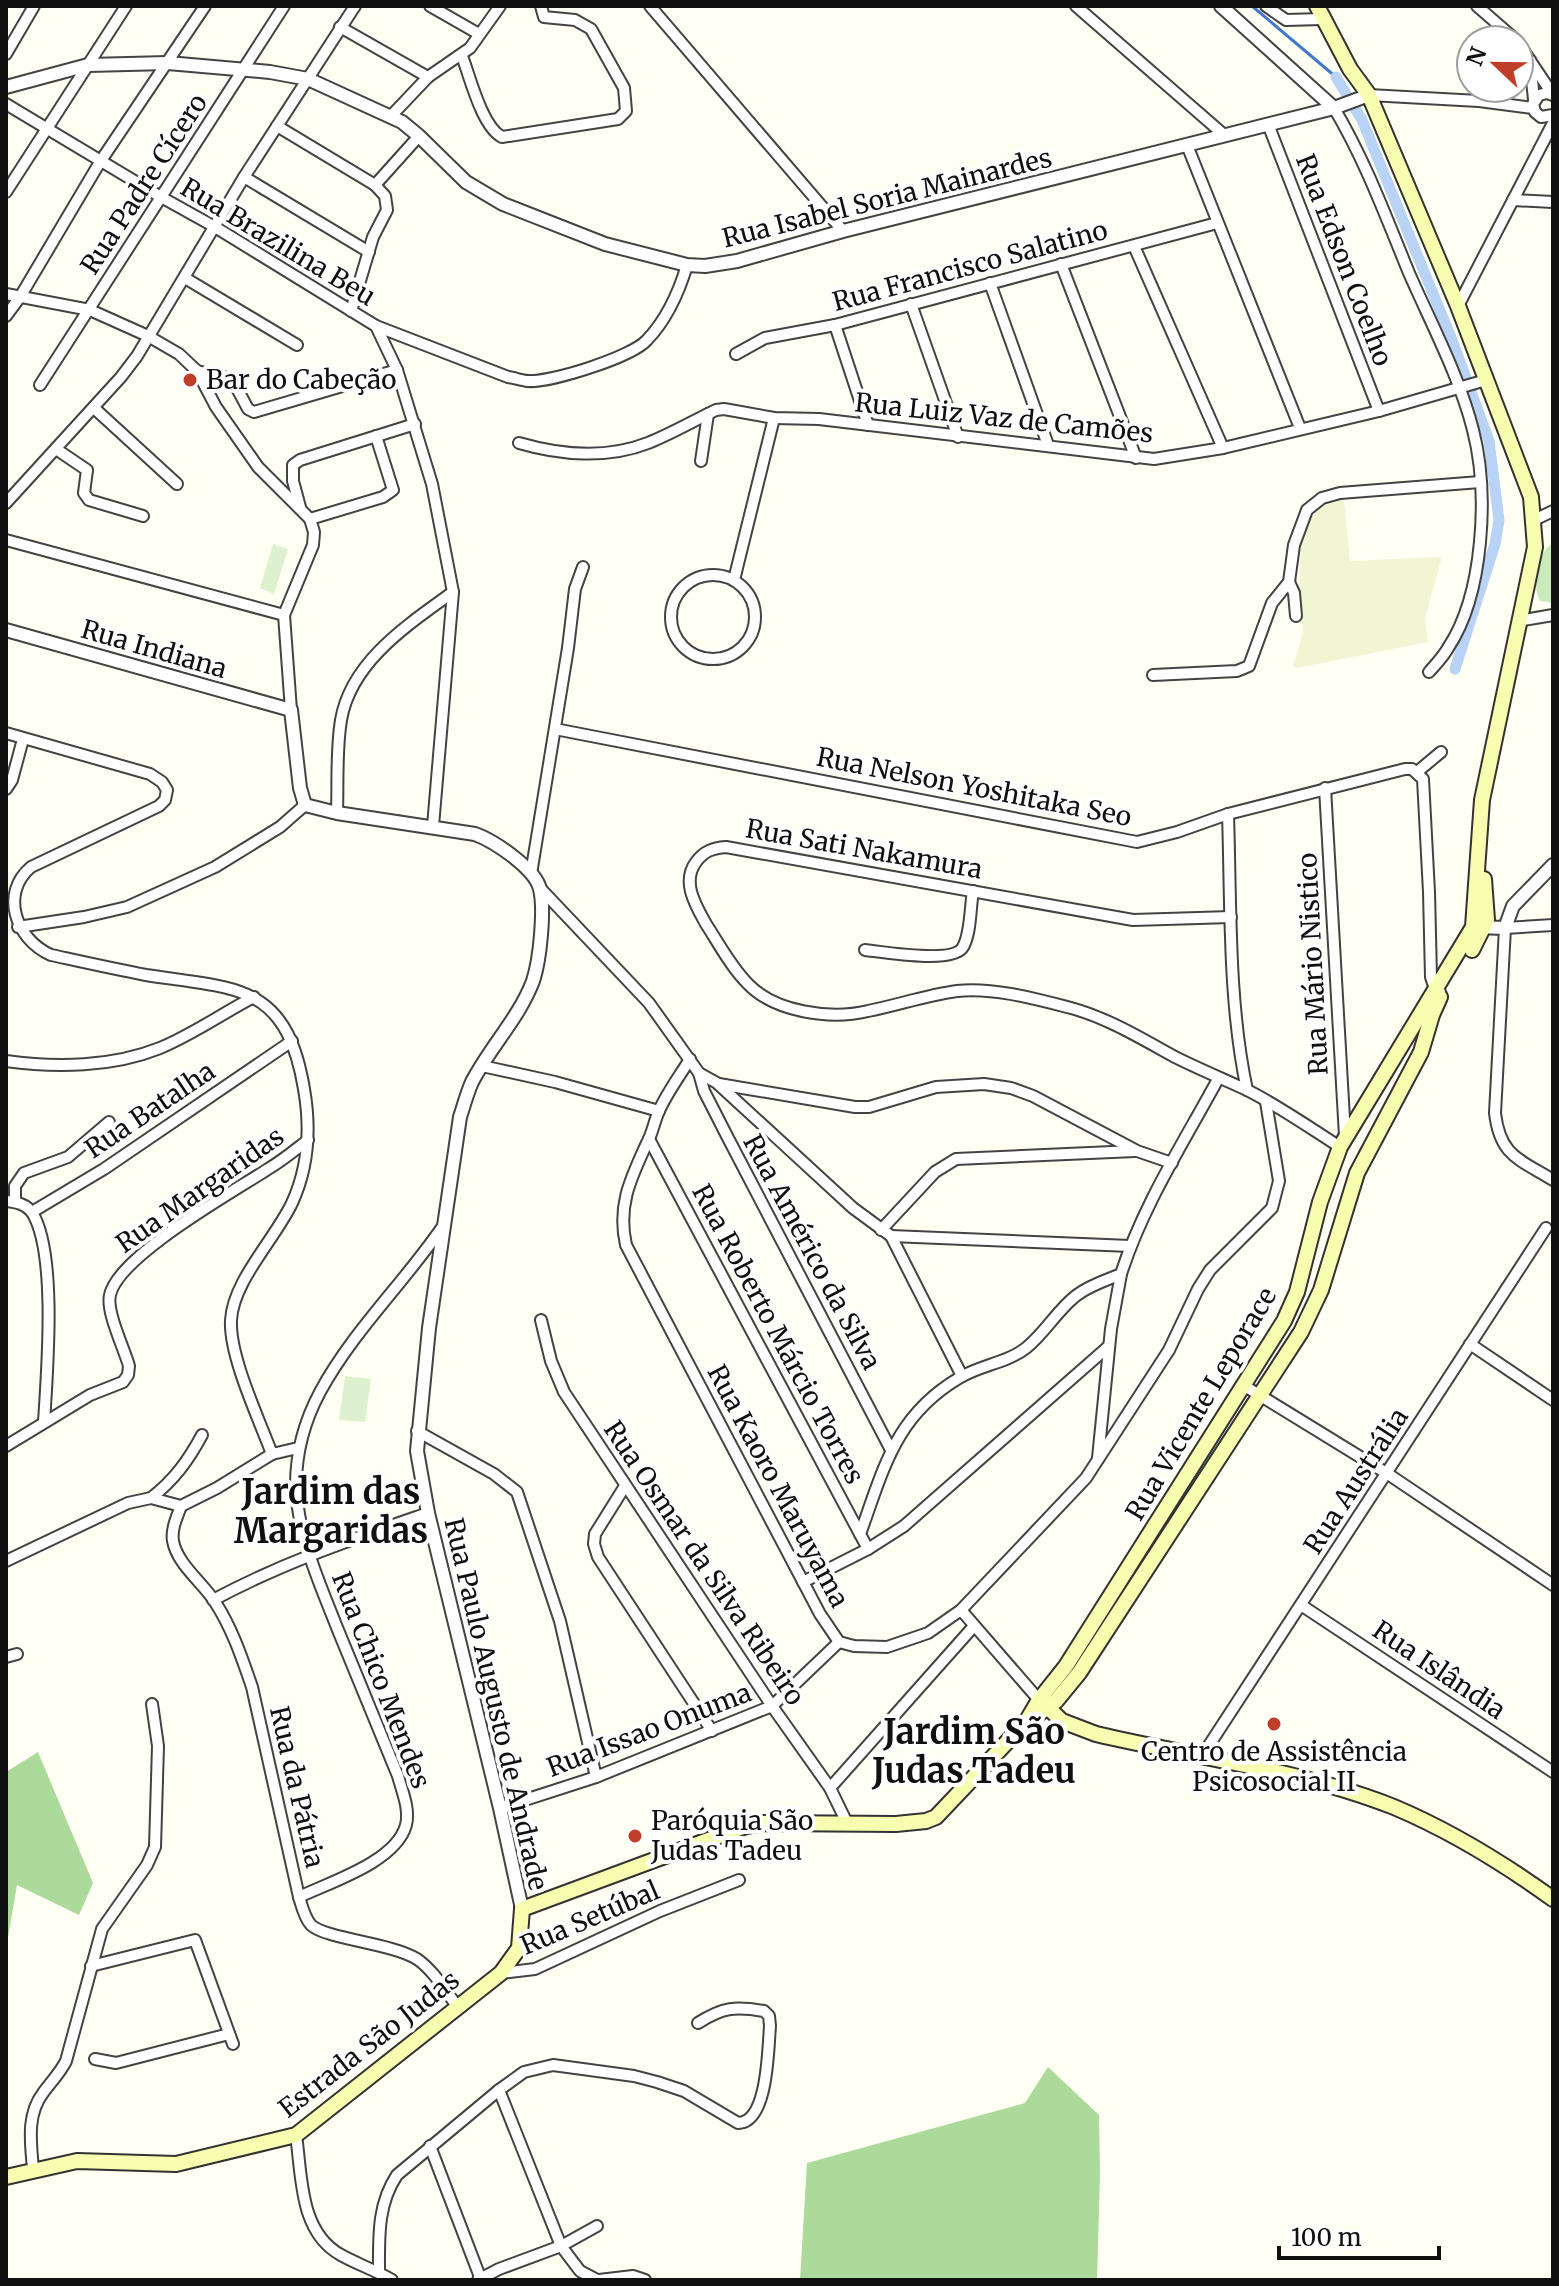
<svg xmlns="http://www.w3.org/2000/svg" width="1559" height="2286" font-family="Merriweather,serif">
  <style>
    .farmland { fill: #f1f5d3 }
    .green { fill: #cbeabc }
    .forest { fill: #acda9b }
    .pitch { fill: #def1ce }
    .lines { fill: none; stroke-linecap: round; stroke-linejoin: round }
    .stream { stroke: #4079cc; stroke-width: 3 }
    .canal { stroke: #b8d3f6; stroke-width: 11 }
    .minor-casing { stroke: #434343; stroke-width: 14 }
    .tertiary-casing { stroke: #434343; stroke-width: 16 }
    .secondary-casing { stroke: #323232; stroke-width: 18 }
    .minor { stroke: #fff; stroke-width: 10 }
    .tertiary { stroke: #fff; stroke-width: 12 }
    .secondary { stroke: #f7feaf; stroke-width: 14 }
    .poi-dot { fill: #bf3e28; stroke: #fff; stroke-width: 3 }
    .labels { text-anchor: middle; stroke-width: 8; stroke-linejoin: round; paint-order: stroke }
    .street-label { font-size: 26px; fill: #101010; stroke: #fff }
    .poi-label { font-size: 26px; fill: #101010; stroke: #fff; text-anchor: start }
    .district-label { font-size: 34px; font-weight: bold; fill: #101010; stroke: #fff }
  </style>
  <rect width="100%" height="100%" fill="#fffff3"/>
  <polygon class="farmland" points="1344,499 1350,561 1442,557 1425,618 1428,642 1297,668 1293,666 1303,633 1299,585 1301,544 1307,522 1321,507"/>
  <path class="green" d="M1553 543V603L1540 601C1531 585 1537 552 1553 543Z"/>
  <g class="forest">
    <polygon points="38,1752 93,1883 79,1915 17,1885 6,1949 6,1772"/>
    <polygon points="1048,2067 1099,2115 1100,2174 1097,2280 800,2280 807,2163 1025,2103"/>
  </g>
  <g class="pitch">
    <polygon points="273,544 288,549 274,594 260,588"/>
    <polygon points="345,1376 371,1379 365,1422 339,1420"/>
  </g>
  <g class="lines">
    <polyline class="stream" points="1252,6 1336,77"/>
    <polyline class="canal" points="1336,77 1362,120 1452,340 1489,441 1499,520 1495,544 1455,669"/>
    <g class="minor-casing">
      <g id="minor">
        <polyline points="430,6 479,34"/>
        <polyline points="650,6 843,231"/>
        <polyline points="1076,6 1223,134"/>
        <polyline points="1266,6 1286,20 1322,19"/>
        <polyline points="1477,6 1516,40"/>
        <polyline points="340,27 428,77"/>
        <polyline points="1519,44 1553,95"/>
        <polyline points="6,54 34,6"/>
        <path d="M462 56C470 77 482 127 502 137L618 119 626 111 624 88 591 29 575 20 544 17 541 6"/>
        <polyline points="1530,60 1534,100"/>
        <polyline points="1369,95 1479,101 1533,108"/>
        <polyline points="1553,95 1547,93 1539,95 1533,104 1535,112 1541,117 1553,115"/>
        <polyline points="6,104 161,197 215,227 376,326 397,370 432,484 453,592 433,826"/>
        <path d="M1334 108C1365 160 1386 217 1409 273 1431 323 1460 378 1473 430 1489 492 1484 594 1448 648 1443 657 1436 664 1429 672"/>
        <polyline points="391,116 428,77 470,48 500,6"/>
        <polyline points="1268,124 1379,411"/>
        <polyline points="277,126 375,185 385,196 387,210 373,237 351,311"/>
        <polyline points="1187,145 1300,428"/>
        <polyline points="244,177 369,252"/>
        <polyline points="375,185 419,136"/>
        <polyline points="6,192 126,6"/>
        <polyline points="1513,200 1553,202"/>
        <polyline points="1134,246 1223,448"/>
        <polyline points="1061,264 1136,458"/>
        <polyline points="185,278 297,345"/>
        <polyline points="990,283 1048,445"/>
        <polyline points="6,294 90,310 148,336 179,354 197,371 216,407 258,467 310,519 314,532 313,545 284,615 291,710"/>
        <polyline points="911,304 958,437"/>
        <polyline points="1458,306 1553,123"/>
        <polyline points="6,316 20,297 100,162 205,6"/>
        <polyline points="835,325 868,425"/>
        <path d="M376 326 508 377C514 378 521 380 527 381 550 383 632 357 647 340 668 318 679 292 687 265"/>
        <polyline points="736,354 765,338 835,325 1217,223"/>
        <polyline points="197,371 232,379 248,409 254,412 397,370"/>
        <polyline points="40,385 284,6"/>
        <polyline points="94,408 177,484"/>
        <path d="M519 443C560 455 607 459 648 443 671 434 693 421 716 410L724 409 774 418 819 419 1154 459 1223 448 1379 411 1486 380"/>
        <polyline points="56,449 87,470 84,493 89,500 143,516"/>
        <polyline points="701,461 708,414"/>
        <polyline points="6,503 121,377 137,356 244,177 355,6"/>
        <polyline points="300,507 293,481 293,465 300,460 415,424"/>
        <polyline points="310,519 383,497 393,490 376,436"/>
        <polyline points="1534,520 1553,511"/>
        <polyline points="6,540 284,615"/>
        <circle cx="713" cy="617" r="42"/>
        <polyline points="734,580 774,418"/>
        <polyline points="1289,582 1294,593 1296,616"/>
        <polyline points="1518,621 1553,615"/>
        <polyline points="1153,675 1237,671 1249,666 1272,603 1289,582 1294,545 1307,510 1322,498 1340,493 1480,482"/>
        <polyline points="555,729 1137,842 1177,832 1228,814 1405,769 1412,769 1423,779 1429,892 1431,977 1434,986 1440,992"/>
        <path d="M6 733 150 774 162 782 167 790 165 800 159 806 31 867C0 893 15 939 51 955 83 962 114 969 146 975 236 989 286 982 304 1089 311 1129 309 1166 292 1203 275 1239 233 1281 231 1320 229 1356 259 1419 272 1454L298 1448"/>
        <polyline points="1417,772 1441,752"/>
        <polyline points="1325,788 1345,1136"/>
        <polyline points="6,789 12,780 23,739"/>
        <path d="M337 813C338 783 336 750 341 720 351 661 409 624 453 592"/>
        <path d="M1228 814C1231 904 1228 1002 1247 1090"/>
        <polyline points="531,874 568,648 575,589 583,567"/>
        <polyline points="540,888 649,1003 699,1073 717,1083 853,1208 891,1236 962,1376"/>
        <path d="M1231 917 1133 920 726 847C713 848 704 851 696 862 681 882 696 906 706 924 719 944 731 967 748 984 775 1012 830 1020 868 1011 898 1005 927 995 957 991 993 987 1036 999 1071 1008 1108 1018 1142 1039 1175 1057 1199 1069 1223 1079 1247 1090 1279 1106 1310 1128 1340 1147"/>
        <path d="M1553 925 1505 928 1495 1113C1500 1156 1519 1159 1553 1180"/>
        <polyline points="18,927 84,917 127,907 215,867 280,827 305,805"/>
        <path d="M865 950C883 952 954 964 963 947 971 933 970 908 973 891"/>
        <path d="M690 1059C679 1077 666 1094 658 1113 654 1123 652 1134 647 1143 631 1178 617 1205 626 1245L820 1614 839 1642 854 1646 887 1647 928 1633 961 1610 1086 1478 1169 1350 1198 1289 1210 1270 1272 1208 1279 1181 1266 1102"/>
        <path d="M6 1061C56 1068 113 1067 160 1048 192 1035 223 1013 254 997"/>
        <polyline points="482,1066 555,1082 659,1111"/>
        <polyline points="699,1073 704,1091 728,1138 891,1450"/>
        <polyline points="719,1084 855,1107 869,1107 936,1087 984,1084 1011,1088 1033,1096 1137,1151 1172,1163"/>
        <polyline points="649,1139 868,1549"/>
        <path d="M6 1201C16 1202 27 1204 33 1214 57 1256 47 1372 44 1422"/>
        <polyline points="15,1202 15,1186 24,1173 68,1157 109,1122"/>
        <polyline points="32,1212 104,1169 292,1041"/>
        <polyline points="881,1230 935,1172 956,1159 1135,1151"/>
        <polyline points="891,1236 1130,1246"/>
        <polyline points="541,1320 551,1361 564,1392 772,1706 830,1788 847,1823"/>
        <polyline points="1470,1344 1553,1400"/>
        <polyline points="1243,1385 1388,1474 1553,1585"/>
        <polyline points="417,1431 494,1474 517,1492 560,1621 596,1777"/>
        <path d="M6 1446 90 1395 123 1382 128 1375 129 1366C124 1348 106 1312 110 1295 118 1256 233 1192 268 1169 282 1161 295 1150 308 1140"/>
        <polyline points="1098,1458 1111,1329 1121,1274"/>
        <polyline points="625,1486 595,1534 594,1544 598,1557 712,1731"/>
        <path d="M151 1498C174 1480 188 1461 202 1435"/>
        <path d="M181 1506C177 1517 171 1529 173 1541 177 1564 203 1583 215 1602 232 1628 242 1658 252 1687L299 1897C302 1906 304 1917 311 1925 326 1939 391 1943 417 1959 433 1970 445 1990 457 2006"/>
        <path d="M860 1534C884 1468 895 1416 959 1378 980 1365 1007 1363 1026 1348 1045 1333 1058 1309 1077 1295 1090 1285 1107 1280 1121 1274 1143 1205 1184 1142 1218 1079"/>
        <polyline points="6,1561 128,1503 151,1498 181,1506 217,1488 272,1454"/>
        <polyline points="803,1582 868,1549 904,1526 1109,1346"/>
        <path d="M213 1600C284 1562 353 1539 428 1513"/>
        <polyline points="1301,1605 1553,1772"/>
        <polyline points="961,1610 1039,1700"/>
        <polyline points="6,1657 17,1654"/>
        <polyline points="1202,1756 1546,1228"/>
        <polyline points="830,1788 974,1626"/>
        <polyline points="500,1808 596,1777 772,1706 839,1642"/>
        <path d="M299 1897C330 1882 396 1862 406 1825 410 1809 402 1791 398 1776 378 1727 358 1679 338 1630 320 1584 297 1534 296 1485 296 1452 305 1420 320 1392 353 1331 404 1283 443 1226"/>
        <polyline points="91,1966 195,1940 233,2044"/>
        <polyline points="501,1973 535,1969 660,1911 739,1880"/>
        <polyline points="95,2059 116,2063 229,2034"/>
        <polyline points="499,2090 561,2246 580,2271 597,2280"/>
        <path d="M296 2135C302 2176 299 2232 341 2255 357 2264 375 2270 392 2280"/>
        <polyline points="430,2146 480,2277"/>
        <path d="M33 2169C31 2144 26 2115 43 2093 51 2082 60 2073 66 2061L102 1929 147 1865 155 1847 158 1746 152 1704"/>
        <path d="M379 2272C379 2238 377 2205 397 2175L499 2090 524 2072 553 2065 634 2076 657 2082 684 2091 738 2123C768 2123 768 2049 770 2026L769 2016 764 2011C736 2006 723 2007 698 2023"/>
        <polyline points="478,2280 499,2269 561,2246 597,2226"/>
        <polyline points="599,2280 633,2276 645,2280"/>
      </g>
    </g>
    <g class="tertiary-casing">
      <g id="tertiary">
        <polyline points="1221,6 1334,108"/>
        <polyline points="6,87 88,65 168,63 270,72 308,79 402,122 419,136 466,182 503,204 605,244 687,265 705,266 737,261 843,231 1334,108 1369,95"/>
        <path d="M6 630 291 710 300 788 305 805 337 813 475 834C494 841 535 868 540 889 545 910 540 960 533 981 519 1018 490 1047 472 1082 467 1093 464 1105 460 1117L429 1328 417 1451 428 1513 500 1808 522 1909"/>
        <polyline points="1477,927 1505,928 1513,906 1553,865"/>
      </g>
    </g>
    <g class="secondary-casing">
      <g id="secondary">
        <polyline points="1472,950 1487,920 1484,879"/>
        <path d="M1042 1702 1062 1721 1096 1734C1193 1757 1301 1770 1394 1807 1451 1831 1503 1863 1553 1899"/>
        <polyline points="1030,1720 1056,1701 1079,1673 1301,1332 1321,1290 1357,1173 1421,1052 1432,1015 1440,997"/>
        <polyline points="6,2177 77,2161 176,2164 296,2135 501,1973 519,1948 522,1909 746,1826 764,1823 896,1824 926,1821 936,1817 1026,1722 1039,1700 1066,1666 1284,1321 1297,1292 1320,1202 1340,1147 1473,927 1482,800 1535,547 1531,497 1458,306 1369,95 1350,69 1317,6"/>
      </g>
    </g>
    <use href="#minor" class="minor"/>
    <use href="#tertiary" class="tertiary"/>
    <use href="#secondary" class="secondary"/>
  </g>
  <g class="poi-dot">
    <circle cx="190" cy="380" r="8"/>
    <circle cx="1274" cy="1724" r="8"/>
    <circle cx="635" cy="1836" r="8"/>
  </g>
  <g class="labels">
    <g class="street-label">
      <text transform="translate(144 184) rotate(-57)" y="9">Rua Padre Cícero</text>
      <text transform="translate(887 198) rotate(-14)" y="9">Rua Isabel Soria Mainardes</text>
      <text transform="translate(278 242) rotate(31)" y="9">Rua Brazilina Beu</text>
      <text transform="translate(1344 260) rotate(69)" y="9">Rua Edson Coelho</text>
      <text transform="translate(970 266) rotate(-15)" y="9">Rua Francisco Salatino</text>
      <text transform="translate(1004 418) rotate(6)" y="9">Rua Luiz Vaz de Camões</text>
      <text transform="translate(154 649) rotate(16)" y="9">Rua Indiana</text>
      <text transform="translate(974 787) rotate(11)" y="9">Rua Nelson Yoshitaka Seo</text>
      <text transform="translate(864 849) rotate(10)" y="9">Rua Sati Nakamura</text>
      <text transform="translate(1313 964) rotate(-93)" y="9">Rua Mário Nistico</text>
      <text transform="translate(150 1110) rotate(-34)" y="9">Rua Batalha</text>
      <text transform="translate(200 1190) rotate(-35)" y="9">Rua Margaridas</text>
      <text transform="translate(812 1252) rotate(62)" y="9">Rua Américo da Silva</text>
      <text transform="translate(778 1334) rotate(62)" y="9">Rua Roberto Márcio Torres</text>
      <text transform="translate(1201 1404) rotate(-59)" y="9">Rua Vicente Leporace</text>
      <text transform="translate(1356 1481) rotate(-57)" y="9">Rua Austrália</text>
      <text transform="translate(778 1486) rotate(62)" y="9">Rua Kaoro Maruyama</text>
      <text transform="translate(704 1563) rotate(56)" y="9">Rua Osmar da Silva Ribeiro</text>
      <text transform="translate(1439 1670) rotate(34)" y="9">Rua Islândia</text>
      <text transform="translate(381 1680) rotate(69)" y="9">Rua Chico Mendes</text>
      <text transform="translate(496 1704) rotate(77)" y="9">Rua Paulo Augusto de Andrade</text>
      <text transform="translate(649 1730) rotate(-21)" y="9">Rua Issao Onuma</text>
      <text transform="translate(297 1787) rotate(77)" y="9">Rua da Pátria</text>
      <text transform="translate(590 1918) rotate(-23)" y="9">Rua Setúbal</text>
      <text transform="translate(369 2044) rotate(-38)" y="9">Estrada São Judas</text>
    </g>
    <g class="poi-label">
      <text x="206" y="389">Bar do Cabeção</text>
      <text x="1274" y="1761" text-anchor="middle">Centro de Assistência<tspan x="1274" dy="30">Psicosocial II</tspan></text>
      <text x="651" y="1830">Paróquia São<tspan x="651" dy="30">Judas Tadeu</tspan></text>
    </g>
    <g class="district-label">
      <text x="331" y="1504">Jardim das<tspan x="331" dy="39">Margaridas</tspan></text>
      <text x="974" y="1744">Jardim São<tspan x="974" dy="39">Judas Tadeu</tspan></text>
    </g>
  </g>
  <rect width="1559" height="2286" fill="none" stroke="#101010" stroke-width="16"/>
  <g transform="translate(1495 64) rotate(292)"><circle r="38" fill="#ffffff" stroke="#9f9f9f" stroke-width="2"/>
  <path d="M0-6L14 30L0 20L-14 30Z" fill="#bf3e28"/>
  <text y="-12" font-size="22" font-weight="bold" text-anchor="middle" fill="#101010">N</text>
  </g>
  <path d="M1279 2246v12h160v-12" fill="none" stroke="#101010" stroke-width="4"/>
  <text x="1291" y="2246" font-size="24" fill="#101010" stroke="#ffffff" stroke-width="6" paint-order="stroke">100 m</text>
</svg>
